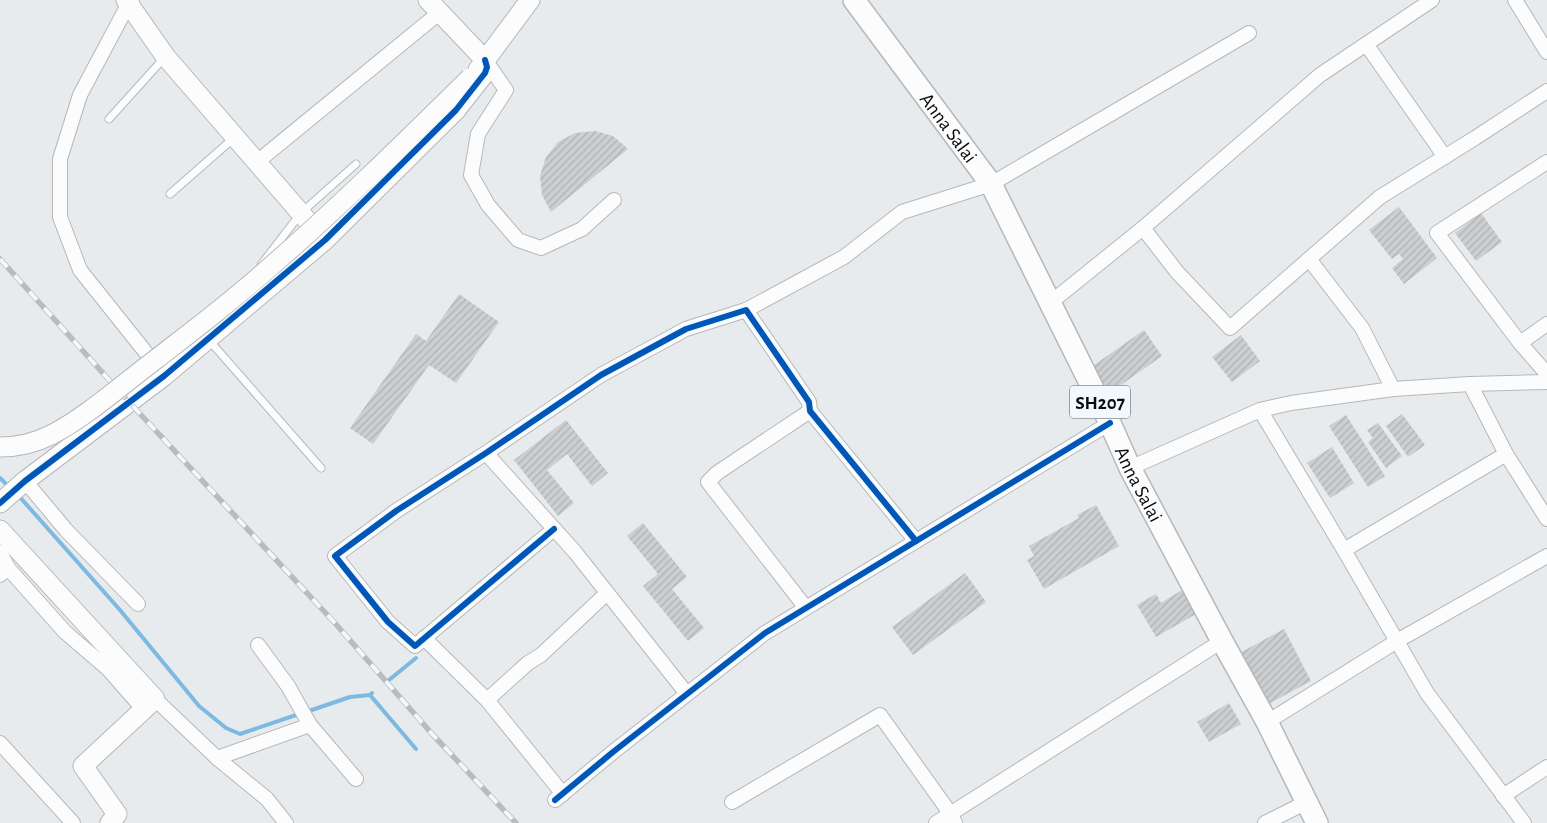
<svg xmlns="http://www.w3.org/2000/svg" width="1547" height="823" font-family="'Alegreya Sans',sans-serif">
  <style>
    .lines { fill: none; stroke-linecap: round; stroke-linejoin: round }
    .stream { stroke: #7eb9e1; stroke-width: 4 }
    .building { fill: url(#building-hatch) }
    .lane-casing { stroke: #b5b8ba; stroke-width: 9 }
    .street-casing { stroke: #b5b8ba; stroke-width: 16 }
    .secondary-casing { stroke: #b5b8ba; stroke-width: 21 }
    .primary-casing { stroke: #b5b8ba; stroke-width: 24 }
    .lane { stroke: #fcfcfc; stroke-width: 7 }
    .street { stroke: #fcfcfc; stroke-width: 14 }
    .secondary { stroke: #fcfcfc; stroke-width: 19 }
    .primary { stroke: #fcfcfc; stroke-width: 21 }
    .rail-casing { stroke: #babbbb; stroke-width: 5.5 }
    .rail { stroke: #f2f9fe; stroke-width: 4; stroke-dasharray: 11; stroke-linecap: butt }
    .secondary-bridge-casing { stroke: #b5b8ba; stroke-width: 21; stroke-linecap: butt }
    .secondary-bridge { stroke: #fcfcfc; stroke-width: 19 }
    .cycleway-casing { stroke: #f2f9fe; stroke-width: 9 }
    .cycleway { stroke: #0057b8; stroke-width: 6 }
    .labels { text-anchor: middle; stroke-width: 5; stroke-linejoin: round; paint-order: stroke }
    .shield { fill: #f2f9fe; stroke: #4f5355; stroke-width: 1 }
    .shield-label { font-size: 19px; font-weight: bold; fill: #090c0d }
    .street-label { font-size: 20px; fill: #090c0d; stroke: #f2f9fe }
  </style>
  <defs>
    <pattern id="building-hatch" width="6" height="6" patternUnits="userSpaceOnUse" patternTransform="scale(1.25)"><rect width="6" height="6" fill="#ccced0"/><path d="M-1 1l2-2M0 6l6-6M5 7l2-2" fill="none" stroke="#aeb0b1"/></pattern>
  </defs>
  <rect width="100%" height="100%" fill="#e8ebed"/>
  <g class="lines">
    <g class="stream">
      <polyline points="0,478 9,487"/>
      <polyline points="18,495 120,610 199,706 226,728 240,734 299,714"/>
      <polyline points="389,680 416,658"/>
      <polyline points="370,695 416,749"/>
      <polyline points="306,712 350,697 370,695 372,693"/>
    </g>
  </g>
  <g class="building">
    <polygon points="595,131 613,136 628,149 551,212 542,195 540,176 546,157 558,142 575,133"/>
    <polygon points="1399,207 1437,258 1404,284 1392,268 1403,259 1399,254 1392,259 1369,230"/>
    <polygon points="1481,213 1502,242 1476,261 1455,233"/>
    <polygon points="459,294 499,322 456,383 429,365 373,444 350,428 416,334 426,341"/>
    <polygon points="1144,330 1162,356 1108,394 1090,368"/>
    <polygon points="1241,335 1260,361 1232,382 1212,357"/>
    <polygon points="1402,414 1425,445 1408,457 1386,426"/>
    <polygon points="1346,415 1385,476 1368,487 1329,426"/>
    <polygon points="566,420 608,473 592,486 567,454 547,470 574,503 558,516 514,460"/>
    <polygon points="1378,423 1402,456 1386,468 1368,442 1373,438 1367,430"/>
    <polygon points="1332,447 1354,483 1330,498 1307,463"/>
    <polygon points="1096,505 1119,546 1044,589 1027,560 1034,556 1029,546 1079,518 1077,515"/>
    <polygon points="643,523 687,577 672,589 704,628 688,641 643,586 658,574 627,536"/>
    <polygon points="965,573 986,602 913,655 892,627"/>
    <polygon points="1182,590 1196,614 1156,637 1137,605 1156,594 1161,603"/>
    <polygon points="1284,629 1311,681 1263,707 1236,655"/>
    <polygon points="1229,703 1241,724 1209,742 1197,722"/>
  </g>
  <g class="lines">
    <g class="lane-casing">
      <g id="lane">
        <polyline points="109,119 165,57"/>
        <polyline points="170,194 235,137"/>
        <polyline points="261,265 301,213 356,164"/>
        <polyline points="208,339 321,468"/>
      </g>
    </g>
    <g class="street-casing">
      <g id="street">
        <polyline points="132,0 129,3 80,95 60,159 60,217 80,270 159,369"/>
        <polyline points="1515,0 1547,52"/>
        <polyline points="1366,44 1445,157"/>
        <polyline points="485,60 506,90 478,134 471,175 488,205 518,240 541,248 582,229 614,200"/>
        <polyline points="257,162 439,13"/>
        <polyline points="1547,162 1437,233 1520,343 1547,374"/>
        <polyline points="1143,228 1177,272 1230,328 1380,197 1475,138 1547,91"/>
        <polyline points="1309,259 1362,328 1393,389"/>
        <polyline points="1050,303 1143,228 1320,75 1432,0"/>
        <polyline points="746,310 844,257 902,212 991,184 1249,33"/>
        <polyline points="1520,343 1547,324"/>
        <polyline points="1470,384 1506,454 1547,519"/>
        <polyline points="1260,410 1344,550 1427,693 1524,823"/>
        <polyline points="486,453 575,552 687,694"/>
        <polyline points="1130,468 1260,410 1291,403 1393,389 1470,384 1547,382"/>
        <polyline points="25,481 66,530 138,604"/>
        <polyline points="554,529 415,646 388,622 335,556 396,511 486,453 601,375 686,329 746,310 809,402 810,411 916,541"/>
        <polyline points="1344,550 1506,454"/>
        <polyline points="0,552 8,568 0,575"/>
        <polyline points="8,568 65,632 108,669 144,710"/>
        <polyline points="806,608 708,482 717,473 810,411"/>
        <polyline points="424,638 487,700 563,794"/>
        <polyline points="258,645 288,686 310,725 356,779"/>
        <polyline points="155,699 217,758 267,799 286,823"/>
        <polyline points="487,700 528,663 541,655 607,593"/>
        <polyline points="1267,722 1397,641 1547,556"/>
        <polyline points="0,743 73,823"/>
        <polyline points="217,758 310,725"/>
        <polyline points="1503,796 1547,767"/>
        <polyline points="555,800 613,752 765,633 1110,423"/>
        <polyline points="732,802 880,715 950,813 955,823"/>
        <polyline points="936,823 1222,641"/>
        <polyline points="1265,823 1307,802"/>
      </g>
    </g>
    <g class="secondary-casing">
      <g id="secondary">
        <polyline points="126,0 165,56 324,240"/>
        <polyline points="478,70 530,0"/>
        <polyline points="0,503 25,481 164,376 325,240 456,110 485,73 487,67 485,60 428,0"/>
        <polyline points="0,530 155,699 83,766 117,814 110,823"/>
      </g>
    </g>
    <g class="primary-casing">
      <g id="primary">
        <path id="s1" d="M854 0 991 184 1110 423 1130 468 1222 641 1267 722 1317 823"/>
      </g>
    </g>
    <use href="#lane" class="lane"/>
    <use href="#street" class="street"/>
    <use href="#secondary" class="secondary"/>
    <use href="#primary" class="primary"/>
    <g class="rail-casing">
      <polyline id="rail" points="0,259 129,402 334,622 433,735 516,823"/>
    </g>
    <use href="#rail" class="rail"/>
    <g class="secondary-bridge-casing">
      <path id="secondary-bridge" d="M0 447C17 447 35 443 51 435 86 417 123 384 155 360 191 332 227 305 261 275 334 212 402 145 470 78"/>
    </g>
    <use href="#secondary-bridge" class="secondary-bridge"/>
    <g class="cycleway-casing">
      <g id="cycleway">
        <polyline points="0,503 25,481 164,376 325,240 456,110 485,73 487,67 485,60"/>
        <polyline points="554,529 415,646 388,622 335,556 396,511 486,453 601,375 686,329 746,310 809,402 810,411 916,541"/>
        <polyline points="555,800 613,752 765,633 1110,423"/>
      </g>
    </g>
    <use href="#cycleway" class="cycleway"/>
  </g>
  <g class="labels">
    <rect class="shield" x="1070" y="385.5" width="60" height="33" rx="4"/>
    <g class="shield-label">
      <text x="1100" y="409">SH207</text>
    </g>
    <g class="street-label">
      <text dy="7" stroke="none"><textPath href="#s1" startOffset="159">Anna Salai</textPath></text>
      <text dy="7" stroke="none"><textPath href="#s1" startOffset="564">Anna Salai</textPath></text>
    </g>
  </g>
</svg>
